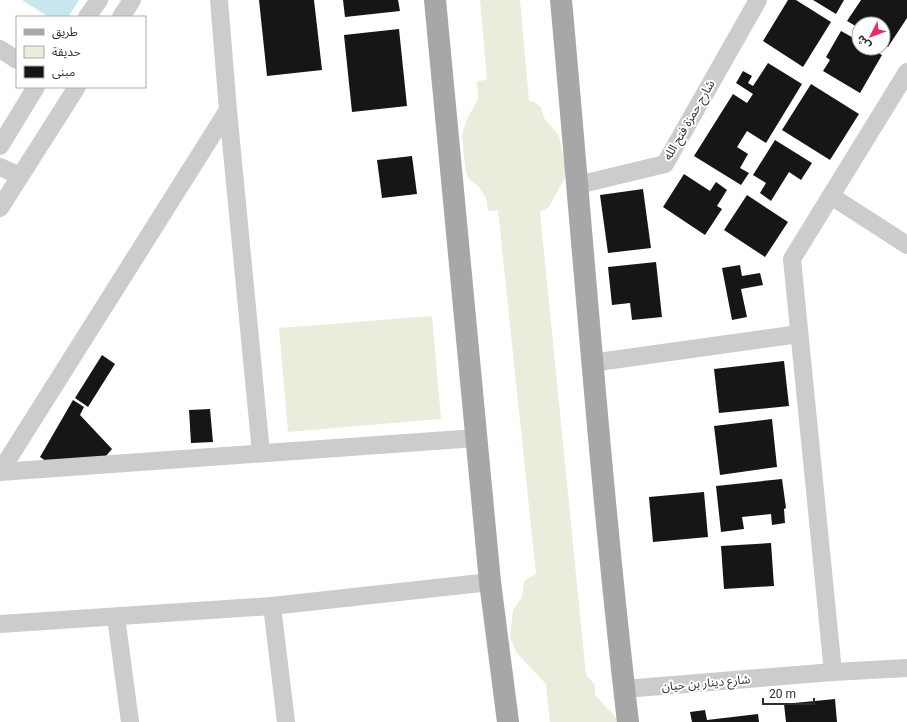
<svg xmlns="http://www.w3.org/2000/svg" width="907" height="722" font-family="Roboto,'Noto Sans Arabic',sans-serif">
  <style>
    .green { fill: #e8eddc }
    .water { fill: #c8e6ed }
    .building { fill: #161616 }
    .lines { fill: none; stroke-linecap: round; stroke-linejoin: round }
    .minor { stroke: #ccc; stroke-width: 18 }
    .major { stroke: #a7a7a7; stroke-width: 22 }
    .labels { text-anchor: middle; stroke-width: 4; stroke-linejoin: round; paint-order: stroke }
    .street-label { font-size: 12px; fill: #2f2f2f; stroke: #fff }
  </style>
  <rect width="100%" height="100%" fill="#fff"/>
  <g class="green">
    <polygon points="480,0 520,0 529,101 534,102 541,107 544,118 559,136 567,174 549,207 540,212 586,675 595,685 595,695 617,719 618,722 550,722 546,684 516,652 510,637 513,610 522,597 524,581 536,574 498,210 488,211 486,198 478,186 468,178 465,168 462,135 467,119 478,99 477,81 487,80"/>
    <polygon points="432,316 441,419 288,432 279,328"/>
  </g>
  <polygon class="water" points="22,0 79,0 68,17 49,17"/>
  <g class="building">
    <polygon points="259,0 314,0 322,70 267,76"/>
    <polygon points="343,0 398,0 400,11 345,17"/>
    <polygon points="788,0 796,0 831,22 803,67 763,41"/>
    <polygon points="813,0 844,0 836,14"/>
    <polygon points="861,0 907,0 907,18 888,47 883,44 883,24 859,24 859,28 847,21"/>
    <polygon points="399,29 407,106 352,112 344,35"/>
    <polygon points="841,31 859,41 859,48 870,48 882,55 860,93 823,71 830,60 826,57"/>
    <polygon points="768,63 802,84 766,143 747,131 737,147 748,154 740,168 749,173 741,185 694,156 733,94 747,103 753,94 736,83 743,71 752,76 748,83 753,86"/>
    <polygon points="811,84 859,114 830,160 782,130"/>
    <polygon points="775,140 812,163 801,180 789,172 771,201 760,193 766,183 753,175"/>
    <polygon points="412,156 417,194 382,198 377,160"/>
    <polygon points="684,174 710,191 716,182 727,190 717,206 722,209 705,235 663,207"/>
    <polygon points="643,189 651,248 608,253 600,195"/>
    <polygon points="747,195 788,222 765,257 724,230"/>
    <polygon points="656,262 662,317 632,320 630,303 612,305 608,267"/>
    <polygon points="740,265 742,276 760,273 763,285 741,289 747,317 732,320 722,268"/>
    <polygon points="102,355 115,364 88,407 75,398"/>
    <polygon points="784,361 789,406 719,413 714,369"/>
    <polygon points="73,400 84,407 80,415 112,449 106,456 50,464 40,457"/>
    <polygon points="210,409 213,442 191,443 189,410"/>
    <polygon points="772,419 777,467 720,475 714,426"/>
    <polygon points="782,479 786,508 784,509 785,523 772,525 771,514 742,517 744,529 721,532 716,486"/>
    <polygon points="704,492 708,537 653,542 649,497"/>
    <polygon points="771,543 774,586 724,589 721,546"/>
    <polygon points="835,699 837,722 786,722 784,704"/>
    <polygon points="705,710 707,720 758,714 759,722 692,722 690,712"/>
  </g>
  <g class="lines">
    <g class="minor">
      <polyline points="219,0 228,110 261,453"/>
      <polyline points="87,17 99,0"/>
      <polyline points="121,17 132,0"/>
      <polyline points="0,49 17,60"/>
      <polyline points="0,146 36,87"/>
      <polyline points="0,167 20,176"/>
      <polyline points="578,185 665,164 758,0"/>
      <polyline points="831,196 907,245"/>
      <polyline points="0,208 77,87"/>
      <polyline points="591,363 799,334"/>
      <polyline points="0,472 476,438"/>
      <polyline points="0,472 228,110"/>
      <polyline points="272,606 286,722"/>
      <polyline points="116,617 130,722"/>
      <polyline points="0,624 272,606 490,582"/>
      <polyline points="833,672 792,259 907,72"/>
      <polyline points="624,689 833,672 907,668"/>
    </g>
    <g class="major">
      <polyline points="435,0 490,582 508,722"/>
      <path d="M561 0C583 241 600 482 628 722"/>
    </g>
  </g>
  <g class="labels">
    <g class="street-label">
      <text transform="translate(689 120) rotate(-60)" y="4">شارح حمزة فتح الله</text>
      <text transform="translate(706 683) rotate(-5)" y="4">شارع دينار بن حيان</text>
    </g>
  </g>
  <rect x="16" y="16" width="130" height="72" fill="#ffffff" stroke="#acacac"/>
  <rect x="24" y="29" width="20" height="6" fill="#a7a7a7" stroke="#acacac"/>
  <text x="52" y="36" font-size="12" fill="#2f2f2f">طريق</text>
  <rect x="24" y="46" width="20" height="12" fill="#e8eddc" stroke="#acacac"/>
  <text x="52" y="56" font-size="12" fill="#2f2f2f">حديقة</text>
  <rect x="24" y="66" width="20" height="12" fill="#161616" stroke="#acacac"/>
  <text x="52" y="76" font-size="12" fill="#2f2f2f">مبنى</text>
  <g transform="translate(871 36) rotate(228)"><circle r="19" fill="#ffffff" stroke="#acacac"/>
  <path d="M0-3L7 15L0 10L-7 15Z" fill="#ea2d61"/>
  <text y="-6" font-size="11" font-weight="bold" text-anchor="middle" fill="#2f2f2f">ش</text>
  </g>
  <path d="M763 698v6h51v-6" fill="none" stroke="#2f2f2f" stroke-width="2"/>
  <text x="769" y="698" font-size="12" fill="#2f2f2f" stroke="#ffffff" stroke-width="3" paint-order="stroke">20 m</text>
</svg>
